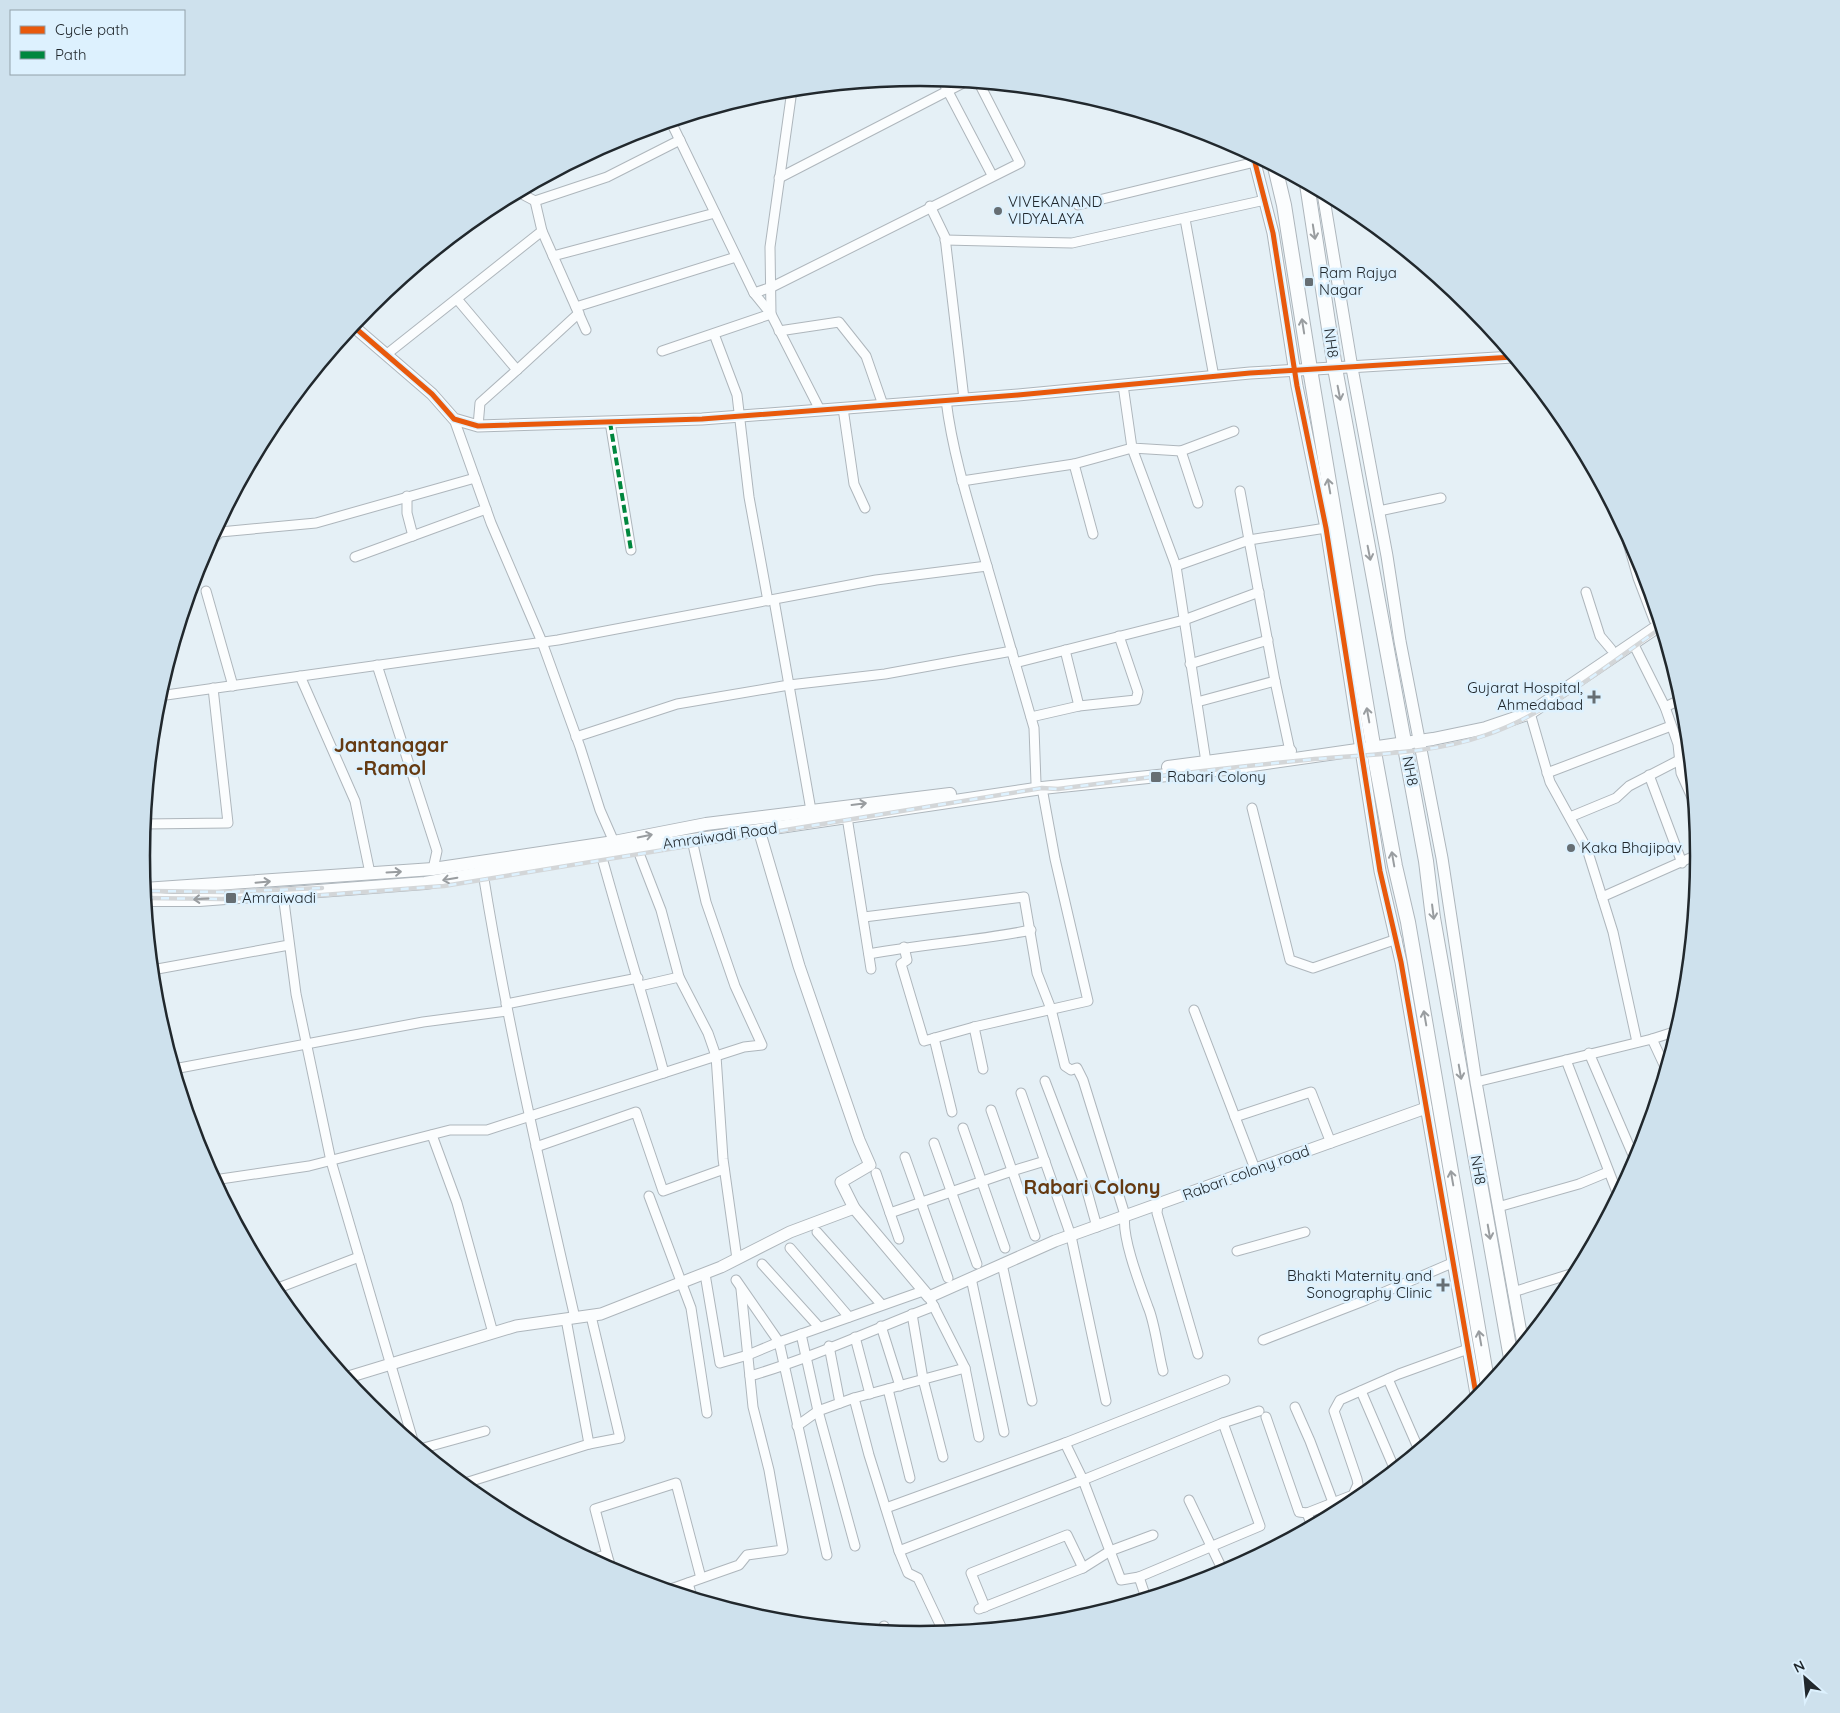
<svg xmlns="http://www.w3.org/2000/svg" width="1840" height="1713" font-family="Quicksand,sans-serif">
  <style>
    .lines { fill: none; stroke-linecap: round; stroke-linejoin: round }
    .minor-casing { stroke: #aeb6bc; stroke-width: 11 }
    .tertiary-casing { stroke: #aeb6bc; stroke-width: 13 }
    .secondary-casing { stroke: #aeb6bc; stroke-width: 14 }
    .primary-casing { stroke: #aeb6bc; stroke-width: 16 }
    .minor { stroke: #fbfdfe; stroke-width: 9 }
    .tertiary { stroke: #fbfdfe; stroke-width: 11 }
    .secondary { stroke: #fbfdfe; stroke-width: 12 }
    .primary { stroke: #fbfdfe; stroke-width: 14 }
    .rail-casing { stroke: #d3d6d8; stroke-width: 4.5 }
    .rail { stroke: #ddf1fe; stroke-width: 2.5; stroke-dasharray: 8; stroke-linecap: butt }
    .quiet { stroke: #00873e; stroke-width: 4; stroke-dasharray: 8 4; stroke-linecap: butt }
    .cycleway-casing { stroke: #ddf1fe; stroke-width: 8 }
    .cycleway { stroke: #e8590c; stroke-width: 5 }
    .oneway { stroke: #999da0 }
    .poi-dot { fill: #666e73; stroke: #ddf1fe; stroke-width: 2 }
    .labels { text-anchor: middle; stroke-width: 5; stroke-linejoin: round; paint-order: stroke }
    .poi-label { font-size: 15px; fill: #21282d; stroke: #ddf1fe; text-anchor: start }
    .street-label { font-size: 15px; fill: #21282d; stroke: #ddf1fe }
    .district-label { font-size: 20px; font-weight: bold; fill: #653a12; stroke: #ddf1fe }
    .rim { fill: none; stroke: #21282d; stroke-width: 2.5 }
  </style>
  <rect width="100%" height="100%" fill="#e5f0f6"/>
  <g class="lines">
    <g class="minor-casing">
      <g id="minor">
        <polyline points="942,80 992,175"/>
        <polyline points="671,122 754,293 771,314 820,410"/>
        <polyline points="779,178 965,82"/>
        <polyline points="518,192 535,201"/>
        <polyline points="1078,205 1255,162"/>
        <polyline points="930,206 945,237 964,399"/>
        <polyline points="1185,219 1214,377"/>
        <polyline points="542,231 586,330"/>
        <polyline points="945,240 1072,243 1265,200"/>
        <polyline points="553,256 715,213"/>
        <polyline points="754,293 772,287 1020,163 979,83"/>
        <polyline points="457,299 517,370 480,403 478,426"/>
        <polyline points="576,307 736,257"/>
        <polyline points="779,331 839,322 866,356 883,405"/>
        <polyline points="714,334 737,395 749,497 768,601"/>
        <polyline points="662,351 771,314 770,247 792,90"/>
        <polyline points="387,354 542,231 535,201 607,177 680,140"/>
        <polyline points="517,370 579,313"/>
        <polyline points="1123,385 1132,448 1181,451"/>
        <path d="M946 400C953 457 971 511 987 566"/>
        <polyline points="843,408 854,484 865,508"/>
        <polyline points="454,419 491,523 542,642 580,747 600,810 614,842"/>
        <polyline points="610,422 631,550"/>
        <polyline points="1074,464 1093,534"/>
        <polyline points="962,481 1074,464 1132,448 1176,566 1206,762"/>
        <polyline points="1240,491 1275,681 1290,751"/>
        <polyline points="407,496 407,513 413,536"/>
        <polyline points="1198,503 1181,451 1234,431"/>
        <polyline points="1379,511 1441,498"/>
        <polyline points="1624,529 1638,578 1654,620"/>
        <polyline points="208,544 220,532 316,523 475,478"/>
        <polyline points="355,557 486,509"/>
        <polyline points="1176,566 1249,540 1326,528"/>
        <polyline points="206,591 233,686"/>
        <polyline points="1586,592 1600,636 1611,649"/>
        <polyline points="774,600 812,816"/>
        <polyline points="1633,643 1665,707 1678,744 1681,773 1694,802"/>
        <polyline points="1065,650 1079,706"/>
        <polyline points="1015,663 1184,620 1259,592"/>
        <polyline points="1190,664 1268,640"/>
        <polyline points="377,665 437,851 433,869"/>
        <polyline points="300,676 355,801 370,873"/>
        <polyline points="159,696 558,640 876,580 987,566 1034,728 1036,783"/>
        <polyline points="1197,702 1275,681"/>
        <polyline points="1665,707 1682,699"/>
        <polyline points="1530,713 1550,782 1587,849 1613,932 1637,1042"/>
        <polyline points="1031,717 1079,706 1136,700 1138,692 1119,636"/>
        <polyline points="576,737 677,704 789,685 885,674 1012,651"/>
        <polyline points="1547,773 1671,726"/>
        <polyline points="1649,775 1682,863"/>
        <polyline points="1252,808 1290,960 1313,968 1397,939"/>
        <polyline points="847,817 871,969"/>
        <polyline points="1570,817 1616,798 1629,786 1689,755"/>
        <polyline points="144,824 228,823 213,688"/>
        <polyline points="637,848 661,910 679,977"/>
        <path d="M601 854C621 927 644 999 664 1073"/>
        <path d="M483 873C507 1023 541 1170 575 1318"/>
        <polyline points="283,894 296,994 331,1161 414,1444"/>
        <polyline points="1602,897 1699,854"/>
        <path d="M864 917 1024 897 1037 973 1051 1009 1065 1066 1071 1070 1077 1068 1083 1080 1125 1215C1121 1236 1140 1285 1148 1307 1155 1323 1158 1352 1163 1371"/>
        <polyline points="904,947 907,960 901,964 924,1041 974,1027 1088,1001 1055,859 1042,788"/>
        <path d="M869 954C923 944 977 941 1031 930"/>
        <polyline points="152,970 289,945"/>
        <polyline points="640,986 679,977 708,1033 716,1056 723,1159 737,1259"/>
        <polyline points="506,1004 638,978"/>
        <polyline points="1194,1010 1255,1169"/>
        <polyline points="974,1027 983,1069"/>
        <polyline points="934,1038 952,1112"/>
        <polyline points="1652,1039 1677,1031"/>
        <polyline points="1589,1053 1636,1162"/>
        <polyline points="1566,1060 1618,1195"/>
        <polyline points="174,1069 423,1022 507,1011"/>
        <polyline points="1045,1081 1087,1191 1097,1227"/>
        <polyline points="1476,1082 1652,1039 1666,1069"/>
        <polyline points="1021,1093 1071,1236 1106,1401"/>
        <polyline points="991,1110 1035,1236"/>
        <polyline points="1235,1117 1311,1092 1331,1143"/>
        <polyline points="963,1128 1005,1248"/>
        <polyline points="432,1135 457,1203 493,1333"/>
        <polyline points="934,1143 977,1264"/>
        <polyline points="536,1147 636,1112 663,1191 724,1169"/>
        <polyline points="905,1157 948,1278"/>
        <polyline points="876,1173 899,1239"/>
        <polyline points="214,1180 309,1166 450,1130 487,1130 744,1047 762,1045 735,986 706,902 692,840"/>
        <polyline points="649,1196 691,1308 707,1413"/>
        <polyline points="1158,1204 1157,1213 1198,1354"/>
        <polyline points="1498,1207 1579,1184 1608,1172"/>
        <polyline points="890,1213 1012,1171 1045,1161"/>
        <polyline points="817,1232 882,1305"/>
        <polyline points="790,1248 849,1317"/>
        <polyline points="1237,1251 1305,1232"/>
        <polyline points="762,1264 819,1327"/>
        <polyline points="1002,1264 1032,1401"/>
        <polyline points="705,1274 720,1363 748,1355 779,1342 923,1291"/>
        <polyline points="971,1278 1004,1432"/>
        <polyline points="736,1280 779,1342 827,1555"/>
        <polyline points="273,1290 359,1257"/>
        <polyline points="1513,1292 1577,1272"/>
        <polyline points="931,1301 965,1368 979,1437"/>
        <polyline points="912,1314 923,1379 943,1457"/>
        <polyline points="566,1319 589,1444 620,1438 591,1316"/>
        <polyline points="881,1326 900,1386"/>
        <polyline points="801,1334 818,1411 854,1398"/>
        <polyline points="855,1337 870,1394"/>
        <polyline points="1263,1340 1366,1300 1452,1263"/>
        <polyline points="829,1346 840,1403"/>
        <polyline points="965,1368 854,1398 869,1455 899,1551 1083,1480 1121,1580 1139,1577 1146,1598"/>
        <path d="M750 1376C812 1358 874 1329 934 1306"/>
        <polyline points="1388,1379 1419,1450"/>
        <polyline points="888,1389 910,1478"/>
        <polyline points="1361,1391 1395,1470"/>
        <polyline points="1295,1407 1310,1441 1337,1513"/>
        <polyline points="1266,1417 1299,1512 1307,1513 1353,1495 1358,1484 1357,1479 1334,1411 1340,1400 1399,1374 1468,1349"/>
        <polyline points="797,1426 818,1411 855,1546"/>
        <polyline points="1065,1443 1225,1380"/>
        <polyline points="420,1449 485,1431"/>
        <polyline points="462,1484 589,1444"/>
        <polyline points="1189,1500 1224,1573"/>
        <polyline points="886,1508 1065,1443 1083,1480 1223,1423 1259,1411"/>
        <polyline points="1307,1513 1312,1526"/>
        <polyline points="899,1551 908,1573 918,1578 944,1633"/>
        <polyline points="607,1555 595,1509 676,1483 701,1578"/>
        <polyline points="590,1559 607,1555 612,1571"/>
        <polyline points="1139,1577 1260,1526 1223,1423"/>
        <polyline points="688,1583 692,1597"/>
        <polyline points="668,1590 739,1565 747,1555 783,1550 769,1470 753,1407 741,1289"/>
        <polyline points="985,1607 971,1573 1067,1535 1083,1568"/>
        <polyline points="979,1609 1083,1568 1110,1551 1153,1535"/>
        <polyline points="884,1626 887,1632"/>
      </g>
    </g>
    <g class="tertiary-casing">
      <g id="tertiary">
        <polyline points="1253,155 1273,233 1297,386 1326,528 1380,871 1401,962 1477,1400"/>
        <polyline points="1323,193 1352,368 1387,556 1400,641 1442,858 1476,1082 1523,1344"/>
        <polyline points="353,326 432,394 454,419 478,426 702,419 1018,395 1250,373 1513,357"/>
        <polyline points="759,830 799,966 859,1140 870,1165 841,1182 854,1208 929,1297 1055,1241 1426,1108"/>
        <polyline points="345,1378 516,1326 601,1314 721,1267 790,1232 854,1208"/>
      </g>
    </g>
    <g class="secondary-casing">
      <g id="secondary">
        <polyline points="1168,767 1290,751"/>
        <polyline points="144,889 433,869 614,842 706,824 950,794"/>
        <polyline points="145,900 199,900 425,883 545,862 1042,788 1225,769 1433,739 1486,728 1530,713 1660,625"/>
      </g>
    </g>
    <g class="primary-casing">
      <g id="primary">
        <polyline points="1275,167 1284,205 1310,369 1376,763 1395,866 1408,922 1488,1386"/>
        <polyline points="1307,184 1335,368 1426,861 1433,918 1511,1358"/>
      </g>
    </g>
    <use href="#minor" class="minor"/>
    <use href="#tertiary" class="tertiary"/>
    <use href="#secondary" class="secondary"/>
    <use href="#primary" class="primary"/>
    <g class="rail-casing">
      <g id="rail">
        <polyline points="152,891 224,892 322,888"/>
        <path d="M145 898 222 899 309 896 444 886 1042 788 1058 789C1141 778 1223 768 1306 760 1366 754 1429 755 1486 735 1548 714 1607 665 1661 628"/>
      </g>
    </g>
    <use href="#rail" class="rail"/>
    <polyline class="quiet" points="610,422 631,550"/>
    <g class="cycleway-casing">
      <g id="cycleway">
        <polyline points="1253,155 1273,233 1297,386 1326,528 1380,871 1401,962 1477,1400"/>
        <polyline points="353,326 432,394 454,419 478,426 702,419 1018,395 1250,373 1513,357"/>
      </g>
    </g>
    <use href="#cycleway" class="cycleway"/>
  </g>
  <defs><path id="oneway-shaft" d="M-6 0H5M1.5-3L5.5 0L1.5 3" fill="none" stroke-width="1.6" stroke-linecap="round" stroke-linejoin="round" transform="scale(1.25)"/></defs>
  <g class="oneway">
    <use href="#oneway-shaft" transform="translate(1314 232) rotate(81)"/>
    <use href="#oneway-shaft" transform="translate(1303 326) rotate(-99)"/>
    <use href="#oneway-shaft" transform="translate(1339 393) rotate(79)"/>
    <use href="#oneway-shaft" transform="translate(1329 486) rotate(-100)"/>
    <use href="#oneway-shaft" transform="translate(1369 553) rotate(79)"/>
    <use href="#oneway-shaft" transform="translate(1368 715) rotate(-100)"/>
    <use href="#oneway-shaft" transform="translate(859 804) rotate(-7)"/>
    <use href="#oneway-shaft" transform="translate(645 836) rotate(-11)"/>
    <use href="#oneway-shaft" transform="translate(1393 859) rotate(-100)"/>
    <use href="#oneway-shaft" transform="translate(394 872) rotate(-3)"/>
    <use href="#oneway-shaft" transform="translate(450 879) rotate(170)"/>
    <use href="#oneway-shaft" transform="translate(263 882) rotate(-5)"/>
    <use href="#oneway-shaft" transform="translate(201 899) rotate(177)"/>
    <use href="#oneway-shaft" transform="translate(1433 912) rotate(83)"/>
    <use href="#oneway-shaft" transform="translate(1425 1018) rotate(-100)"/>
    <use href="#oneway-shaft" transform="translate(1460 1072) rotate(80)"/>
    <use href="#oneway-shaft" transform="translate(1452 1178) rotate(-100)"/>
    <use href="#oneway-shaft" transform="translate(1489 1232) rotate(80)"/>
    <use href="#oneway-shaft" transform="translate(1480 1338) rotate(-100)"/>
  </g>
  <g class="poi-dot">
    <circle cx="998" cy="211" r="5"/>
    <rect x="1304" y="277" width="10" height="10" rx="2.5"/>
    <path d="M1591.5 689.5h5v5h5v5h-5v5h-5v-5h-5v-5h5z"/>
    <rect x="1150" y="771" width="12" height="12" rx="2.5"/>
    <circle cx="1571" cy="848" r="5"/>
    <rect x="225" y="892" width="12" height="12" rx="2.5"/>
    <path d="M1440.5 1277.5h5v5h5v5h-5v5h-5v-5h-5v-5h5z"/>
  </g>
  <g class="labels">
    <g class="poi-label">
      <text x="1008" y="207">VIVEKANAND<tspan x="1008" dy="17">VIDYALAYA</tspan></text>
      <text x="1319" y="278">Ram Rajya<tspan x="1319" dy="17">Nagar</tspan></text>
      <text x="1583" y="693" text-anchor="end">Gujarat Hospital,<tspan x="1583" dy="17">Ahmedabad</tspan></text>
      <text x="1167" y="782">Rabari Colony</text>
      <text x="1581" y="853">Kaka Bhajipav</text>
      <text x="242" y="903">Amraiwadi</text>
      <text x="1432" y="1281" text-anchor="end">Bhakti Maternity and<tspan x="1432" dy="17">Sonography Clinic</tspan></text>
    </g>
    <g class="street-label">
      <text transform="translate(1331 343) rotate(82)" y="5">NH8</text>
      <text transform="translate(1410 771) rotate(79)" y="5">NH8</text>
      <text transform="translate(720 836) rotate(-8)" y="5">Amraiwadi Road</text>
      <text transform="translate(1478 1170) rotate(80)" y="5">NH8</text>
      <text transform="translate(1246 1173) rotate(-20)" y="5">Rabari colony road</text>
    </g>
    <g class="district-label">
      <text x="391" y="752">Jantanagar<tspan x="391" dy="23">-Ramol</tspan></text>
      <text x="1092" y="1194">Rabari Colony</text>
    </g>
  </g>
  <path d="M0 0H1840V1713H0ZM150 856a770 770 0 1 1 1540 0a770 770 0 1 1-1540 0Z" fill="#cee1ed" fill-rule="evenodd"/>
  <path class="rim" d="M150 856a770 770 0 1 1 1540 0a770 770 0 1 1-1540 0Z"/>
  <rect x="10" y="10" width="175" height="65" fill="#ddf1fe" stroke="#92a1aa"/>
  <rect x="20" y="26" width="25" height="8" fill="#e8590c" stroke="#92a1aa"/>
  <text x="55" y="35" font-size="15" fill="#21282d">Cycle path</text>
  <rect x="20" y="51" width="25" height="8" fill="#00873e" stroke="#92a1aa"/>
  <text x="55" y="60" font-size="15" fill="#21282d">Path</text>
  <g transform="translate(1805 1678) rotate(333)" stroke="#ddf1fe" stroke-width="4" paint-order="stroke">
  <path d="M0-4L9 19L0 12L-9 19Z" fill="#21282d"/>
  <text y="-8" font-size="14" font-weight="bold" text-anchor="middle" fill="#21282d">N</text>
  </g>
</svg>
